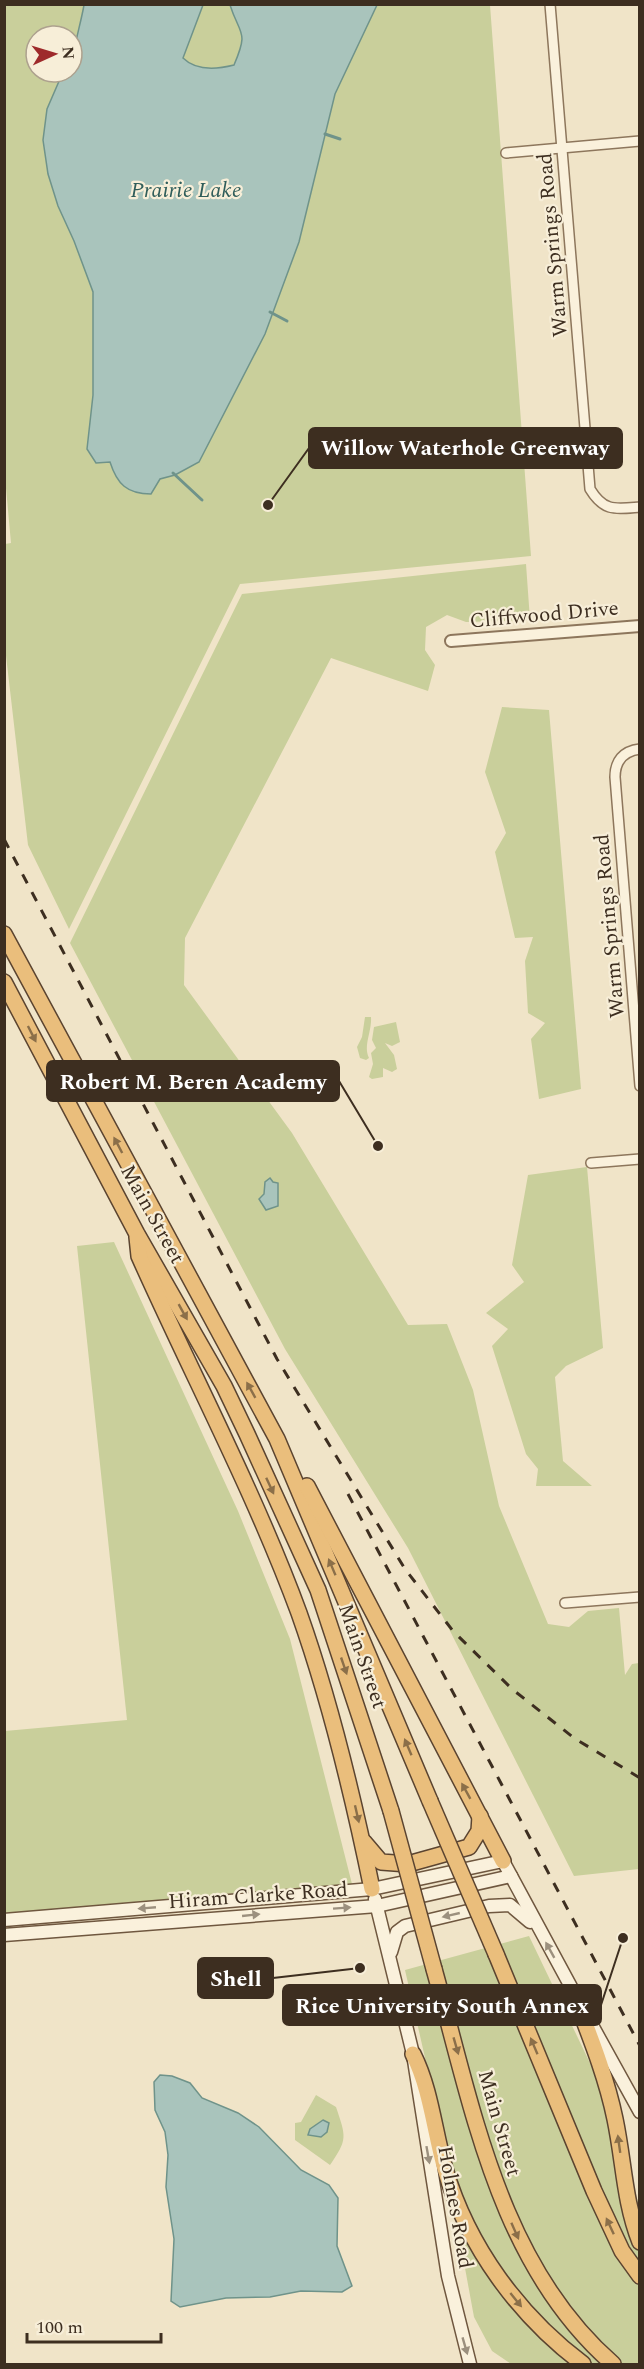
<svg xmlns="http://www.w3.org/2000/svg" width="644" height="2369" font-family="Spectral,serif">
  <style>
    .green { fill: #c9cf9b; fill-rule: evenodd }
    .water { fill: #a9c4bc; stroke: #6f938a; stroke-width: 1.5 }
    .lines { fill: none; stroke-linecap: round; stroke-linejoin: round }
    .stream { stroke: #6f938a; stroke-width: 3 }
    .minor-casing { stroke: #8d765c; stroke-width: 12 }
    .tertiary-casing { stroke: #8d765c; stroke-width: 14 }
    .secondary-casing { stroke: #6f573f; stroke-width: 15 }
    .trunk-casing { stroke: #5b4430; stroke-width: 18 }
    .minor { stroke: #faf1dc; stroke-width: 9 }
    .tertiary { stroke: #faf1dc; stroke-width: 10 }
    .secondary { stroke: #faf1dc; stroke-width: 12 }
    .trunk { stroke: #eabe7c; stroke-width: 15 }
    .rail { stroke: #3d2e20; stroke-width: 3; stroke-dasharray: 10 10; stroke-linecap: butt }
    .trunk-bridge-casing { stroke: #5b4430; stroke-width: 18; stroke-linecap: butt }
    .trunk-bridge { stroke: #eabe7c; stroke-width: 15 }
    .oneway { fill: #8b6f49 }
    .oneway2 { fill: #9c907e }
    .labels { text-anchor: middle; stroke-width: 4.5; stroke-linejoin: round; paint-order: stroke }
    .street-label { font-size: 21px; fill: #3d2e20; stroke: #f7eed8 }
    .water-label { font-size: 22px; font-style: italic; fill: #2f5d5a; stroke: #f7eed8 }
    .leader { fill: none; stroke: #3d2e20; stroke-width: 2 }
    .callout-dot { fill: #3d2e20; stroke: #f7eed8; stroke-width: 2 }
    .callout { fill: #3d2e20; stroke: #3d2e20; stroke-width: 2 }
    .callout-label { font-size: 22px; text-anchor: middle; font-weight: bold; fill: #fff }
  </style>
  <rect width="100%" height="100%" fill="#f0e4c8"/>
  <g class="green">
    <path d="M4 5H490L531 556 240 584 69 929 28 845 5 647V544L11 543 4 466ZM36 36H72V72H36Z"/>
    <polygon points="526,564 530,620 466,622 447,615 426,627 425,650 435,665 428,691 331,658 185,938 184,985 292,1133 408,1325 447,1324 473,1390 499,1506 548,1624 569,1627 588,1611 619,1608 625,1675 632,1664 639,1663 639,1869 574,1876 408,1548 285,1349 70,943 242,594"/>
    <polygon points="502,707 549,710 581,1089 539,1099 531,1039 545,1023 528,1013 525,961 533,937 515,938 495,852 506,833 485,772"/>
    <path d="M365 1017H371C372 1032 363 1045 369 1058L366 1060 360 1058 357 1047 362 1037Z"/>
    <polygon points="396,1022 400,1042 392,1046 385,1043 394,1055 397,1069 392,1072 383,1068 383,1077 372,1079 369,1077 373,1064 371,1053 376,1048 372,1040 374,1027"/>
    <polygon points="587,1167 603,1348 566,1366 555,1377 563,1461 592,1486 536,1486 538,1469 526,1454 492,1346 508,1329 486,1313 524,1282 512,1265 528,1175"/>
    <polygon points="114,1242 238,1511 290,1639 352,1884 5,1914 5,1731 127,1720 77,1246"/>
    <polygon points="529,1936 601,2086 639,2205 639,2364 511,2364 492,2351 474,2317 460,2241 462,2198 444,2141 405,1970"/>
    <path d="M316 2095 336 2107C346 2137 348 2139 330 2165L295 2140V2123L301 2122Z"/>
  </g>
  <g class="water">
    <path d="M84 5H203L183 58C196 71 218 69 234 65 249 30 240 36 230 5H377L335 94 299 242 265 334 199 462 175 475 160 479 151 494C127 494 117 484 110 462L96 463 87 449 93 395V292L74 241 58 206 48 174 43 140 47 109 63 72H72C72 49 80 28 84 5Z"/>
    <polygon points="270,1178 273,1182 278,1183 278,1206 266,1210 259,1199 264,1194 265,1182"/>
    <polygon points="160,2075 172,2076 190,2083 202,2098 238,2113 259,2127 301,2170 329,2185 338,2198 337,2246 352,2286 342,2292 301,2291 270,2297 226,2298 180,2307 171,2301 174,2239 166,2187 168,2155 165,2132 155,2110 154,2082"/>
    <polygon points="323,2120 329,2123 327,2132 321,2137 308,2135 310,2129"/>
  </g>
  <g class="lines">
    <g class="stream">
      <polyline points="325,134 340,139"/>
      <polyline points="270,312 287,321"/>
      <polyline points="173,473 202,500"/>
    </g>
    <g class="minor-casing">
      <g id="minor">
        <path d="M550 4 590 489C604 512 615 509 640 507"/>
        <polyline points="506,153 640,141"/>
        <path d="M640 749C623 751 615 761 615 777L640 1086"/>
        <polyline points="591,1163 640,1159"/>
        <polyline points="565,1603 640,1597"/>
      </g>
    </g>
    <g class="tertiary-casing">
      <polyline id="tertiary" points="451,641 640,626"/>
    </g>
    <g class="secondary-casing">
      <g id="secondary">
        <polyline points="375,1899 413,2054 448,2276 470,2364"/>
        <polyline points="4,1920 372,1889 503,1861 577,1998"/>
        <polyline points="4,1935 377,1906 511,1876"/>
        <polyline points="391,1952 397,1932 405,1926 489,1906 510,1905 530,1922"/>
        <polyline points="588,2018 640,2112"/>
      </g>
    </g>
    <g class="trunk-casing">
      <g id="trunk">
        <polyline points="4,934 277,1439 430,1801"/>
        <polyline points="4,982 137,1234 224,1386 247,1434 318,1590 391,1811"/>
        <path d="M137 1237 139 1256C192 1375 254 1491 299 1613 331 1703 353 1796 372 1889"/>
        <polyline points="307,1486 503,1861"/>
        <polyline points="364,1842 381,1862 408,1864 469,1847 479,1831 480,1816"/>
        <polyline points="496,1954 594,2191 622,2251 640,2276"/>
        <path d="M434 1969C473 2108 499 2265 613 2364"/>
        <path d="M573 1992C589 2034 606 2075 615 2119 624 2162 624 2201 640 2242"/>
        <path d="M413 2054C431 2090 434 2131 445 2169 468 2247 519 2316 583 2364"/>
      </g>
    </g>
    <use href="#minor" class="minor"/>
    <use href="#tertiary" class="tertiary"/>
    <use href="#secondary" class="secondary"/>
    <use href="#trunk" class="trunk"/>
    <g class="rail">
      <polyline points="4,839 277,1359 405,1569 453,1631 512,1689 574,1738 640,1778"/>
      <polyline points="348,1494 640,2046"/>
    </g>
    <g class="trunk-bridge-casing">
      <g id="trunk-bridge">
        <polyline points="430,1801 496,1954"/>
        <polyline points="391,1811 434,1969"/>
      </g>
    </g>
    <use href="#trunk-bridge" class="trunk-bridge"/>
  </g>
  <defs><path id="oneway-solid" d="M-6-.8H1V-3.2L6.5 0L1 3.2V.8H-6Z" transform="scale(1.5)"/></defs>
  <g class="oneway">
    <use href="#oneway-solid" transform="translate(32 1034) rotate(63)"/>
    <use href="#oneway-solid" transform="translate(118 1145) rotate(-118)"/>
    <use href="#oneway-solid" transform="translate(183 1312) rotate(61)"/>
    <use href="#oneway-solid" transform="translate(251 1390) rotate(-119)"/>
    <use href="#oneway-solid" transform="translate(270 1486) rotate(65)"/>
    <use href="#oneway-solid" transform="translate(332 1567) rotate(-113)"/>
    <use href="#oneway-solid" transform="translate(344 1666) rotate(71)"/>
    <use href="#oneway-solid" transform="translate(408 1747) rotate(-113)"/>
    <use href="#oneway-solid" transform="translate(466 1791) rotate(-119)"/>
    <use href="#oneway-solid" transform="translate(357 1814) rotate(77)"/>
    <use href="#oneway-solid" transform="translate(456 2046) rotate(74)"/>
    <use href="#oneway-solid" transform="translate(534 2046) rotate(-113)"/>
    <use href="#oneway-solid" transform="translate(619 2144) rotate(-98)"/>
    <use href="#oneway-solid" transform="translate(610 2226) rotate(-115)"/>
    <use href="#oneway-solid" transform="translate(515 2231) rotate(66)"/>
    <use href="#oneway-solid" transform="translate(516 2300) rotate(51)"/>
  </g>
  <g class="oneway2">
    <use href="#oneway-solid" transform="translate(147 1908) rotate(175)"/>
    <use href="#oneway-solid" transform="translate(342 1908) rotate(-4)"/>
    <use href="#oneway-solid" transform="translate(251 1915) rotate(-6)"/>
    <use href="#oneway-solid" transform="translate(451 1915) rotate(167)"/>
    <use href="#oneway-solid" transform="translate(550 1950) rotate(-119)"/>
    <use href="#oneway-solid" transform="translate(428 2155) rotate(80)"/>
    <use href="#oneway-solid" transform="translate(465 2346) rotate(74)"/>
  </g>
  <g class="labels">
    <g class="street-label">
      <text transform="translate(552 245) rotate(-95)" y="7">Warm Springs Road</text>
      <text transform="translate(544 614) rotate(-5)" y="7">Cliffwood Drive</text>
      <text transform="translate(609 926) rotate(-95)" y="7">Warm Springs Road</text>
      <text transform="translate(153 1214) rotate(61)" y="7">Main Street</text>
      <text transform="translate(363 1656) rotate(71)" y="7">Main Street</text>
      <text transform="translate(258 1895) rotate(-4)" y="7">Hiram Clarke Road</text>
      <text transform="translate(500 2123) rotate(74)" y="7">Main Street</text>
      <text transform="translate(456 2207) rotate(80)" y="7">Holmes Road</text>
    </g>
    <g class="water-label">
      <text x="186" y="197">Prairie Lake</text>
    </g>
  </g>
  <path class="leader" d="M268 505L309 448M378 1146L339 1081M360 1968L273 1978M623 1938L601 2005"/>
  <g class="callout-dot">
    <circle cx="268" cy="505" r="6"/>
    <circle cx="378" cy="1146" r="6"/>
    <circle cx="360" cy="1968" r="6"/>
    <circle cx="623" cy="1938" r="6"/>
  </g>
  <g class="callout">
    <rect x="309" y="428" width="313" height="40" rx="6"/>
    <rect x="47" y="1061" width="292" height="40" rx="6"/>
    <rect x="198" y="1958" width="75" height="40" rx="6"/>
    <rect x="283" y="1985" width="318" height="40" rx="6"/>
  </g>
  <g class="callout-label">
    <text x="465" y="455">Willow Waterhole Greenway</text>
    <text x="193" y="1089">Robert M. Beren Academy</text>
    <text x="236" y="1986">Shell</text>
    <text x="442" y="2013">Rice University South Annex</text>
  </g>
  <rect width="644" height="2369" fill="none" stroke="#3d2e20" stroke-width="12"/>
  <g transform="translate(54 54) rotate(86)"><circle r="28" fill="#f7eed8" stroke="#ada18e" stroke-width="1.5"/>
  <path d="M0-4.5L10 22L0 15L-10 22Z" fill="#9e2a2b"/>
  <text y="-9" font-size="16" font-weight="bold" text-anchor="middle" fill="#3d2e20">N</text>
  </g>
  <path d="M27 2333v9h134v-9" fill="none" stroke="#3d2e20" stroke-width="3"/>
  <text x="36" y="2333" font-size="18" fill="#3d2e20" stroke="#f7eed8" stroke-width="4.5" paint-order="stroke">100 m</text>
</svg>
